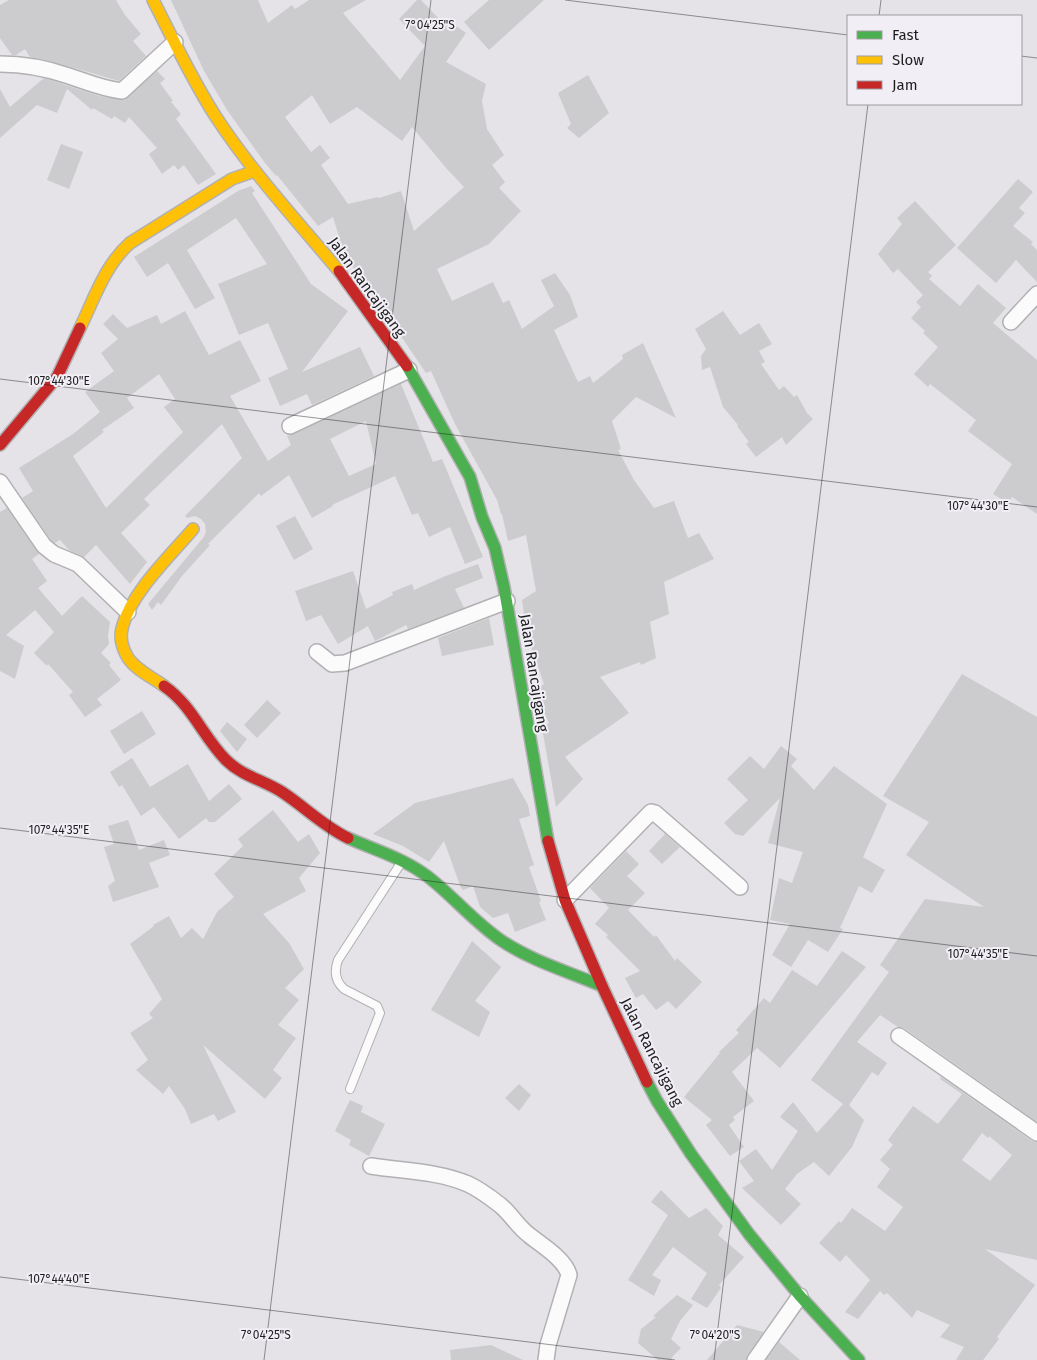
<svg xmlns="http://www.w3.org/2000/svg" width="1037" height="1360" font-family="'Fira Sans',sans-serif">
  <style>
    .building { fill: #cccbce; fill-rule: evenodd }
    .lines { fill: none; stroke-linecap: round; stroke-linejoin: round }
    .lane-casing { stroke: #b1b0b3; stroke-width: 10 }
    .street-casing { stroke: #b1b0b3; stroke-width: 18 }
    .fast-casing { stroke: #b1b0b3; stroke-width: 14 }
    .slow-casing { stroke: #b1b0b3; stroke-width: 14 }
    .jam-casing { stroke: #b1b0b3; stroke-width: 14 }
    .lane { stroke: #fbfbfb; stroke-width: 8 }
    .street { stroke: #fbfbfb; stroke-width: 15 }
    .fast { stroke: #4caf50; stroke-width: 11 }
    .slow { stroke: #ffc107; stroke-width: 11 }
    .jam { stroke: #c62828; stroke-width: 11 }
    .ticks { fill: none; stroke: #1e1d1f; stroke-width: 1; stroke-opacity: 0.45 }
    .labels { text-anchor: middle; stroke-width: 4; stroke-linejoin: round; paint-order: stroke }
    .street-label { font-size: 15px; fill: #1e1d1f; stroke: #f1eff5 }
    .ticks-label { font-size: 12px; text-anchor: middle; fill: #1e1d1f; stroke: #f1eff5; stroke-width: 4; stroke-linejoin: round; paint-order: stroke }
  </style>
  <rect width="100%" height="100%" fill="#e5e3e7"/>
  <g class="building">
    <polygon points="9,0 116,0 125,15 141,34 133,41 146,56 119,81 54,62 30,57 25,49 16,55 12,55 0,38 0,5"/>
    <path d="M171 0H258L268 23 292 5 295 9 309 0H366L343 13 400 80 425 46 399 19 417 0H421L442 22 445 18 466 33 446 62 486 84 482 101 487 129 504 155 492 165 505 182 499 188 521 211 489 244 437 269 452 301 493 282 503 303 509 300 522 329 554 306 541 280 555 273 570 295 578 317 554 330 578 382 590 376 593 383 623 359 622 355 643 343 676 418 636 397 612 421 621 449 618 450 634 480 654 508 674 501 688 538 699 533 714 559 664 582 669 614 650 622 656 658 641 665 640 662 600 677 629 713 565 757 583 779 556 807 542 728 549 723 536 697 535 690 544 684 527 635 522 600 536 591 526 535 508 541 502 514H501L497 500 455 424 431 371 426 373 390 320 379 293 373 296 355 271 350 260H346L333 217 318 226 277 175 276 176 265 163 227 110 204 71ZM312 95 330 124 357 107 402 141 412 127 447 169 464 187 414 231 401 191 379 198 378 197 348 204 321 165 330 158 320 145 311 152 285 117Z"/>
    <polygon points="489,0 544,0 489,50 464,22"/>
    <polygon points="157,71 165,79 160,83 173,101 171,102 181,114 176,119 216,174 198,185 184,165 178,170 174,165 162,174 149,154 157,148 129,117 125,123 114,116 112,119 93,108 92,110 67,89 57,113 37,105 0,138 0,89 10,107 44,78 99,96 124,100"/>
    <polygon points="588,75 609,113 579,138 567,128 571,124 558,93"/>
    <polygon points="61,144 83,152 69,189 47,180"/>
    <polygon points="1018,179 1033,192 1019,208 1025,213 1013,226 1033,242 1031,244 1037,250 1037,282 1016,260 996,283 957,248"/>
    <polygon points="251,186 255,191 252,193 311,284 348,311 302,372 360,347 374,376 312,405 307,394 280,406 268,378 288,369 268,323 239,335 218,284 267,264 236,218 187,250 215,298 195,309 168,263 147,277 134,257 238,191"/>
    <polygon points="915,201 956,245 928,272 932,276 929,279 960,306 978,284 1006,308 993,323 1037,360 1037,514 1012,497 1008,503 993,494 1012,464 968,431 976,420 930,384 928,387 914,374 938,347 923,333 925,331 911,318 921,307 916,302 923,295 898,269 893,273 878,254 902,224 897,218"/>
    <path d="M185 311 209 355 240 340 261 381 230 396 268 461 291 445 287 436 294 434 401 384 433 462 442 459 483 557 465 564 450 527 429 537 418 513 412 515 395 476 332 505 333 506 312 518 289 475 261 496 259 493 208 544 210 545 182 576 161 605 158 602 152 610 148 604 203 538 206 532 205 524 201 519 195 516 187 518 185 516 242 458 222 424 144 499 150 505 121 533 147 562 130 584 96 545 84 557 69 550 60 540 55 543 51 540 22 498 33 491 19 468 73 434 100 412 85 392 114 371 101 353 118 339 103 324 113 314 127 328 157 315 161 324ZM159 374 175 399 164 407 183 432 106 508 73 456 104 432 102 430 134 408 127 398ZM366 421 376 464 349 476 330 439Z"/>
    <polygon points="723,311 740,335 759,323 772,344 759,351 765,362 761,364 779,390 784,386 794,397 797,395 807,413 813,419 786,445 782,437 756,457 746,444 749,442 737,426 738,425 723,407 710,367 702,370 701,356 706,349 695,329"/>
    <polygon points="7,508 39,554 32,559 47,581 38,588 62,616 82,596 110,622 108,636 109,644 101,653 111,663 109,665 121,680 97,699 102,705 85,717 69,695 73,692 48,664 47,666 34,653 54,632 35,610 6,635 24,646 15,679 0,671 0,512"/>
    <polygon points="295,516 313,549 294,560 276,526"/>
    <polygon points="478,564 483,578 455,589 464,608 408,629 406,625 375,641 368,626 338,644 321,615 306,621 295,591 353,571 366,609 393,595 392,592 412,584 414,590 443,577"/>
    <polygon points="489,618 494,645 442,656 438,638"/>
    <polygon points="962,674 1037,717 1037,1122 904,1028 898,1027 880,1015 857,1042 887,1063 878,1076 872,1072 849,1105 864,1120 852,1147 829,1176 814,1162 797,1174 785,1189 801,1204 781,1225 742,1188 754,1181 739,1161 756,1149 772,1170 798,1131 780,1117 793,1102 817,1133 843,1104 811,1080 889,972 880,965 925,899 984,907 906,855 929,822 883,796"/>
    <polygon points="267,700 281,713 257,738 244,725"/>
    <polygon points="142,711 156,734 124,754 110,731"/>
    <polygon points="227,722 247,739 237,752 220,731"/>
    <polygon points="781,746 797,759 791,766 814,790 834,766 887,804 863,857 885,870 872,893 859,886 840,928 843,929 828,952 808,940 791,967 772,955 790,924 770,920 779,878 792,883 803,852 768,843 780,798 743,836 735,834 724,823 748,800 727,779 750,756 764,769"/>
    <polygon points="132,758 150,787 188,764 209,801 229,784 242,799 215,822 209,822 206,818 179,839 154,807 141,816 122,785 119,787 110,772"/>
    <polygon points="513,778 528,805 530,816 519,819 534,865 529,867 541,901 539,902 546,920 515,932 508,913 493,918 480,907 473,886 463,890 461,888 444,841 429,862 403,846 373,834 415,803"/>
    <polygon points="273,810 298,842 309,834 320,853 299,878 306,891 263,914 289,943 304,969 285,988 299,1000 278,1025 296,1038 273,1070 282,1078 265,1099 203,1045 236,1112 218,1121 214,1114 191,1124 185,1109 169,1086 163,1094 136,1070 148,1060 130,1033 153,1018 149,1014 162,999 130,944 154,926 153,925 169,916 181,938 192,928 203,939 217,912 234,897 214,874 243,846 238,839"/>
    <polygon points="128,820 139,850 164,840 170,855 149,863 159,887 113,902 108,886 115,881 104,847 114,844 108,826"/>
    <polygon points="665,834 680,847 662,864 649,851"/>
    <polygon points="626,851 639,864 627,876 645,893 628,910 654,937 656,935 675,961 677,958 702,982 676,1009 668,1001 656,1010 643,994 636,998 625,978 640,971 606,937 608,935 595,924 609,908 590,888"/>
    <polygon points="472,941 501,967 475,1001 490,1012 479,1037 431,1010"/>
    <polygon points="842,951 866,967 780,1068 757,1048 732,1072 754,1101 733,1117 735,1120 729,1125 744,1147 730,1156 706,1125 712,1120 684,1097 720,1053 719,1052 739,1033 736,1030 764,998 770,1003 792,970 817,986"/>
    <path d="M941 1077 1032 1141 1037 1142V1260L985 1249 1035 1285 997 1337 999 1339 983 1360H956L964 1347 940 1337 950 1325 917 1310 912 1318 887 1293 884 1295 880 1291 858 1319 845 1312 870 1280 846 1255 840 1262 819 1243 839 1221 841 1223 852 1208 885 1231 903 1207 877 1187 890 1169 880 1160 893 1145 888 1140 913 1106 938 1124 962 1094 940 1079ZM982 1133 988 1138 989 1136 1012 1155 990 1181 962 1160Z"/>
    <polygon points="519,1084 531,1095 519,1111 505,1098"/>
    <polygon points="350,1100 363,1106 361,1112 385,1124 369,1156 349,1145 351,1140 335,1131"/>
    <polygon points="661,1190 689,1218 706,1208 723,1226 718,1235 744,1257 719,1285 721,1288 707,1308 691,1299 707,1273 673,1247 652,1275 661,1280 654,1296 628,1280 668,1215 651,1202"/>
    <polygon points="677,1295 693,1305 680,1321 671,1339 681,1348 673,1356 671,1360 658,1360 638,1343 641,1329 656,1317 653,1316"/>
    <polygon points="737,1325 764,1332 747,1355 746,1360 707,1360"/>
    <polygon points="779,1342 800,1360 766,1360"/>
    <polygon points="491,1345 523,1360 451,1360 450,1350"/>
  </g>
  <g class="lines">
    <g class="lane-casing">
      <path id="lane" d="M350 1089 380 1013 377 1006 344 989C335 981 334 971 338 960L401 863"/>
    </g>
    <g class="street-casing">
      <g id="street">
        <path d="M0 64C24 64 46 68 69 76 87 82 103 89 122 91L175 42"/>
        <polyline points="1011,322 1037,294"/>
        <polyline points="290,426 409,370"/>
        <polyline points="0,482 44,546 54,554 78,564 128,612"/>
        <polyline points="317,652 332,664 345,663 507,601"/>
        <polyline points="565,900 651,812 655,813 740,887"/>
        <polyline points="899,1036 1037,1133"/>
        <path d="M371 1166C402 1171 438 1171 468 1184 479 1189 491 1198 500 1205 511 1214 518 1227 529 1235 541 1245 565 1259 569 1275L548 1345 546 1360"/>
        <polyline points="755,1360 800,1296"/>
      </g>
    </g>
    <g class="fast-casing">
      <g id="fast">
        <polyline points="407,366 470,477 482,517 495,548 504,587 548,841"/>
        <path d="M348 838C375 850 403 858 427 876 453 896 474 922 502 941 532 961 569 972 602 986"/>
        <polyline points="647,1082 657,1101 691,1154 749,1234 800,1296 859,1360"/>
      </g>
    </g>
    <g class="slow-casing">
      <g id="slow">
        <path d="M153 0C173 39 192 80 216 117 252 172 297 221 339 271"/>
        <path d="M80 328C94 299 105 265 130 243L232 179 255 171"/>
        <path d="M164 686C152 677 137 671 128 658 122 648 119 636 123 625 132 592 171 555 193 529"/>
      </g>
    </g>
    <g class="jam-casing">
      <g id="jam">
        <polyline points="339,271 407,366"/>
        <polyline points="0,445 57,377 80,328"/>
        <path d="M164 686C192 705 203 737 226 760 242 776 263 780 282 792 305 807 323 826 348 838"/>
        <polyline points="548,841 565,900 602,986 647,1082"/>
      </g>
    </g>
    <use href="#lane" class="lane"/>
    <use href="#street" class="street"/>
    <use href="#fast" class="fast"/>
    <use href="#slow" class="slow"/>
    <use href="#jam" class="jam"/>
  </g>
  <path class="ticks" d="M565 0 848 35M879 16 881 0M1021 56 1037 58M0 379 1037 507M0 828 1037 956M0 1277 675 1360M264 1360 431 0M714 1360 868 104"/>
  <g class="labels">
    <g class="street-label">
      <text transform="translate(367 287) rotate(54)" y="5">Jalan Rancajigang</text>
      <text transform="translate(534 673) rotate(81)" y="5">Jalan Rancajigang</text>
      <text transform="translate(652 1052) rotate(63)" y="5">Jalan Rancajigang</text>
    </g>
  </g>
  <g class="ticks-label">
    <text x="430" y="29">7°04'25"S</text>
    <text x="59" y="385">107°44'30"E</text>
    <text x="978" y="510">107°44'30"E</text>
    <text x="59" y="834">107°44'35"E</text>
    <text x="978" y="958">107°44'35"E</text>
    <text x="59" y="1283">107°44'40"E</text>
    <text x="266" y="1339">7°04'25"S</text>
    <text x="715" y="1339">7°04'20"S</text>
  </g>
  <rect x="847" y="15" width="175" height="90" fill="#f1eff5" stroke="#9d9b9f"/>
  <rect x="857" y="31" width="25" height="8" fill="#4caf50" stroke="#9d9b9f"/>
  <text x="892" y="40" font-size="15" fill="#1e1d1f">Fast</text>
  <rect x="857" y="56" width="25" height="8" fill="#ffc107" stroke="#9d9b9f"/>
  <text x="892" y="65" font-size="15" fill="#1e1d1f">Slow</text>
  <rect x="857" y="81" width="25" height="8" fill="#c62828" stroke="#9d9b9f"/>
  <text x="892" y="90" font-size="15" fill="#1e1d1f">Jam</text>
</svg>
